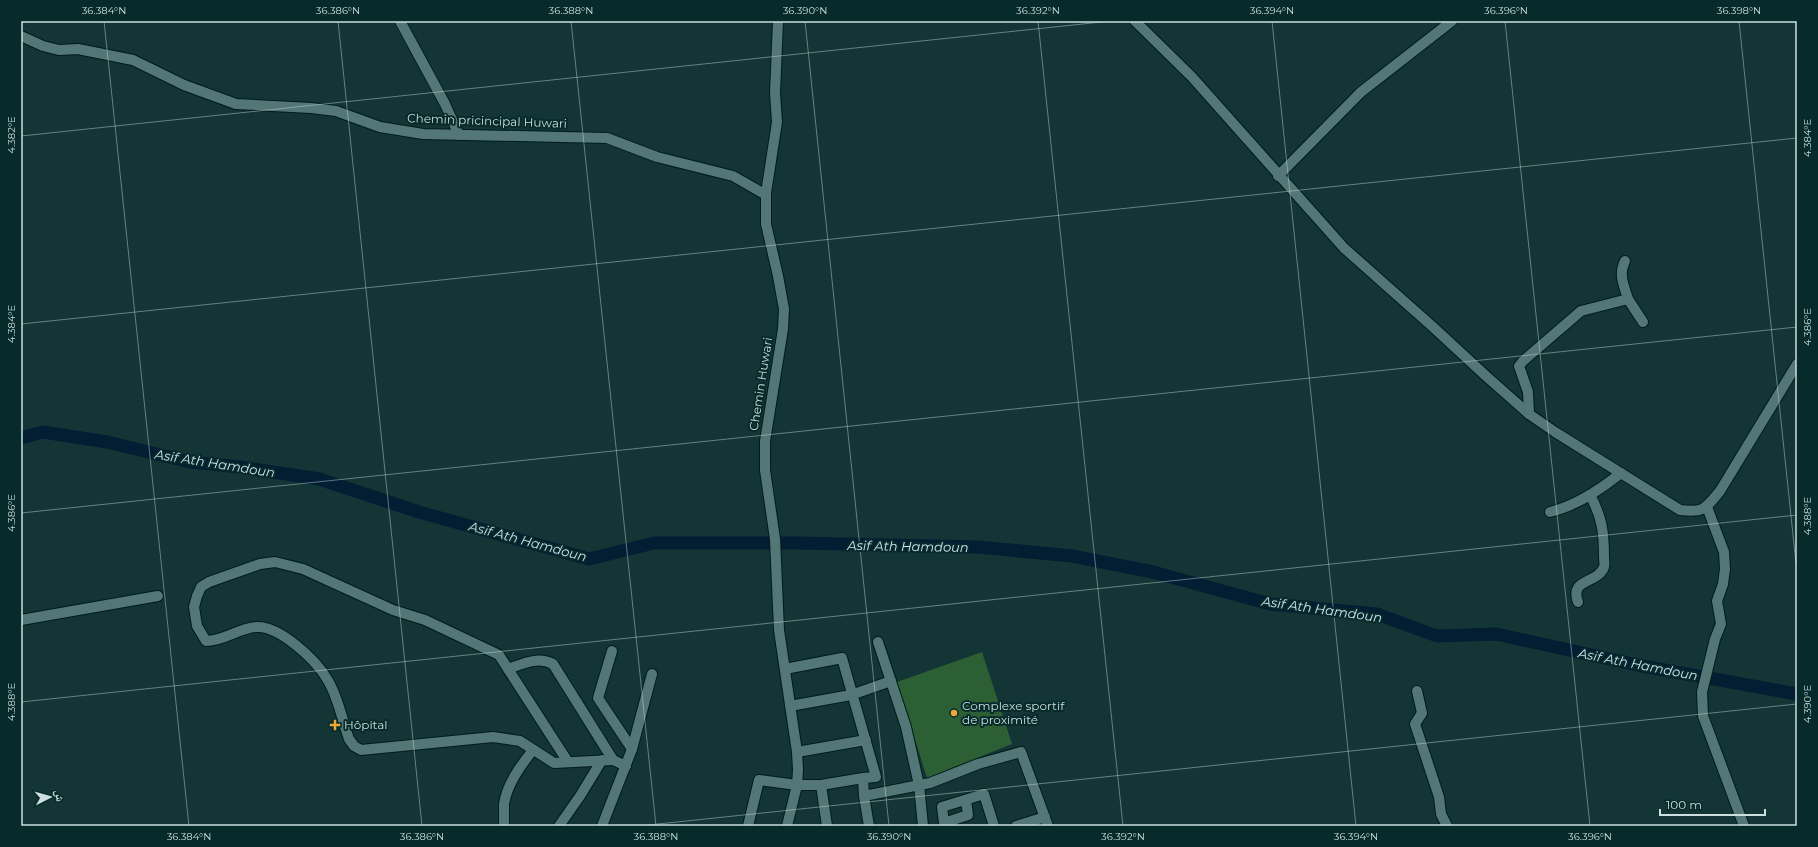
<svg xmlns="http://www.w3.org/2000/svg" width="1818" height="847" font-family="Montserrat,'Noto Naskh Arabic',sans-serif">
  <style>
    .green { fill: #2d5f35 }
    .lines { fill: none; stroke-linecap: round; stroke-linejoin: round }
    .river { stroke: #031e33; stroke-width: 13 }
    .minor-casing { stroke: #021b1b; stroke-width: 12 }
    .minor { stroke: #537676; stroke-width: 10 }
    .ticks { fill: none; stroke: #ccdede; stroke-width: 1; stroke-opacity: 0.45 }
    .poi-dot { fill: #eda83b; stroke: #072b2b; stroke-width: 1.5 }
    .labels { text-anchor: middle; stroke-width: 4; stroke-linejoin: round; paint-order: stroke }
    .street-label { font-size: 12px; fill: #ccdede; stroke: #072b2b }
    .poi-label { font-size: 12px; fill: #ccdede; stroke: #072b2b; text-anchor: start }
    .water-label { font-size: 13px; font-style: italic; fill: #cee2f4; stroke: #072b2b }
    .neatline { fill: none; stroke: #ccdede; stroke-width: 1.5 }
    .ticks-label { font-size: 10px; text-anchor: middle; fill: #ccdede }
  </style>
  <rect width="100%" height="100%" fill="#133535"/>
  <polygon class="green" points="982,652 1012,744 927,778 897,682"/>
  <g class="lines">
    <polyline class="river" points="21,438 43,432 107,442 190,462 240,467 319,479 419,512 589,559 654,543 800,543 978,547 1072,556 1153,572 1270,604 1377,614 1437,636 1496,634 1642,666 1797,694"/>
    <g class="minor-casing">
      <g id="minor">
        <polyline points="400,21 445,104 459,135"/>
        <polyline points="778,21 775,93 777,122 766,193 766,224 778,276 784,309 783,329 765,441 765,470 775,539 779,630 797,752 798,770 797,785 821,785 863,778"/>
        <path d="M1135 21 1192 77 1344 248 1433 327 1486 376 1529 414 1555 432 1680 510C1704 513 1705 509 1720 491L1797 364"/>
        <polyline points="21,36 43,46 59,50 78,49 133,60 184,85 236,104 311,108 336,111 380,127 423,134 607,138 657,157 733,176 766,195"/>
        <polyline points="1278,176 1361,92 1452,21"/>
        <path d="M1625 261C1618 275 1624 285 1628 299"/>
        <polyline points="1529,414 1528,392 1519,366 1523,361 1581,311 1628,299 1643,322"/>
        <polyline points="1707,507 1724,552 1725,569 1723,584 1717,601 1721,624 1715,639 1702,692 1703,716 1744,826"/>
        <path d="M1550 512C1576 506 1601 489 1621 473"/>
        <path d="M1578 602C1569 578 1598 584 1604 567 1605 564 1604 560 1604 557 1604 532 1602 517 1590 495"/>
        <polyline points="21,620 158,596"/>
        <polyline points="878,642 906,727 919,785 923,826"/>
        <polyline points="612,651 598,698 632,749"/>
        <path d="M508 669C522 664 538 656 553 664L613 760 626 766"/>
        <polyline points="785,669 842,658 876,777 863,778 864,796"/>
        <polyline points="1417,691 1422,713 1415,724 1439,797 1441,814 1447,826"/>
        <polyline points="790,706 851,695 891,681"/>
        <polyline points="797,752 866,740"/>
        <path d="M568 762 499 655 425 620 393 610 303 569 275 562 260 564 209 582 201 587 197 596 194 607 197 626 206 641C224 641 239 628 256 627 279 625 316 660 327 679 338 696 342 720 349 739L354 746 361 750 493 737 520 741 554 763 613 760"/>
        <polyline points="821,785 827,826"/>
        <polyline points="966,800 968,815 944,823 942,807 984,794 994,826"/>
        <path d="M504 826C504 819 504 811 504 804 507 784 521 765 533 750"/>
        <polyline points="559,826 580,796 602,760"/>
        <polyline points="602,826 632,749 652,674"/>
        <polyline points="748,826 759,780 797,785 787,826"/>
        <polyline points="869,826 864,796 930,783 978,764 1021,752 1048,826"/>
        <polyline points="1016,826 1045,817"/>
      </g>
    </g>
    <use href="#minor" class="minor"/>
  </g>
  <path class="ticks" d="M104 21 189 826M338 21 422 826M571 21 656 826M805 21 889 826M1038 21 1123 826M1272 21 1356 826M1505 21 1590 826M1739 21 1797 573M21 136 1111 21M21 324 1797 138M21 513 1797 327M21 702 1797 515M639 826 1797 704"/>
  <g class="poi-dot">
    <circle cx="954" cy="713" r="4"/>
    <path d="M333 719h4v4h4v4h-4v4h-4v-4h-4v-4h4z"/>
  </g>
  <g class="labels">
    <g class="street-label">
      <text transform="translate(487 121) rotate(2)" y="4">Chemin pricincipal Huwari</text>
      <text transform="translate(761 384) rotate(-81)" y="4">Chemin Huwari</text>
    </g>
    <g class="poi-label">
      <text x="962" y="710">Complexe sportif<tspan x="962" dy="14">de proximité</tspan></text>
      <text x="344" y="729">Hôpital</text>
    </g>
    <g class="water-label">
      <text transform="translate(215 463) rotate(9)" y="5">Asif Ath Hamdoun</text>
      <text transform="translate(528 541) rotate(15)" y="5">Asif Ath Hamdoun</text>
      <text transform="translate(908 546) rotate(1)" y="5">Asif Ath Hamdoun</text>
      <text transform="translate(1322 609) rotate(8)" y="5">Asif Ath Hamdoun</text>
      <text transform="translate(1638 664) rotate(11)" y="5">Asif Ath Hamdoun</text>
    </g>
  </g>
  <rect width="1818" height="847" fill="none" stroke="#072b2b" stroke-width="44"/>
  <g transform="translate(50 797) rotate(84)" stroke="#072b2b" stroke-width="3" paint-order="stroke">
  <path d="M0-3L7 15L0 10L-7 15Z" fill="#ccdede"/>
  <text y="-6" font-size="11" font-weight="bold" text-anchor="middle" fill="#ccdede">ش</text>
  </g>
  <path d="M1660 809v6h105v-6" fill="none" stroke="#ccdede" stroke-width="2"/>
  <text x="1666" y="809" font-size="12" fill="#ccdede" stroke="#072b2b" stroke-width="3" paint-order="stroke">100 m</text>
  <rect x="22" y="22" width="1774" height="803" class="neatline"/>
  <g class="ticks-label">
    <text x="104" y="14">36.384°N</text>
    <text x="338" y="14">36.386°N</text>
    <text x="571" y="14">36.388°N</text>
    <text x="805" y="14">36.390°N</text>
    <text x="1038" y="14">36.392°N</text>
    <text x="1272" y="14">36.394°N</text>
    <text x="1506" y="14">36.396°N</text>
    <text x="1739" y="14">36.398°N</text>
    <text transform="translate(11 135) rotate(-90)" y="4">4.382°E</text>
    <text transform="translate(1807 138) rotate(-90)" y="4">4.384°E</text>
    <text transform="translate(11 324) rotate(-90)" y="4">4.384°E</text>
    <text transform="translate(1807 327) rotate(-90)" y="4">4.386°E</text>
    <text transform="translate(11 513) rotate(-90)" y="4">4.386°E</text>
    <text transform="translate(1807 516) rotate(-90)" y="4">4.388°E</text>
    <text transform="translate(11 702) rotate(-90)" y="4">4.388°E</text>
    <text transform="translate(1807 704) rotate(-90)" y="4">4.390°E</text>
    <text x="189" y="840">36.384°N</text>
    <text x="422" y="840">36.386°N</text>
    <text x="656" y="840">36.388°N</text>
    <text x="889" y="840">36.390°N</text>
    <text x="1123" y="840">36.392°N</text>
    <text x="1356" y="840">36.394°N</text>
    <text x="1590" y="840">36.396°N</text>
  </g>
</svg>
